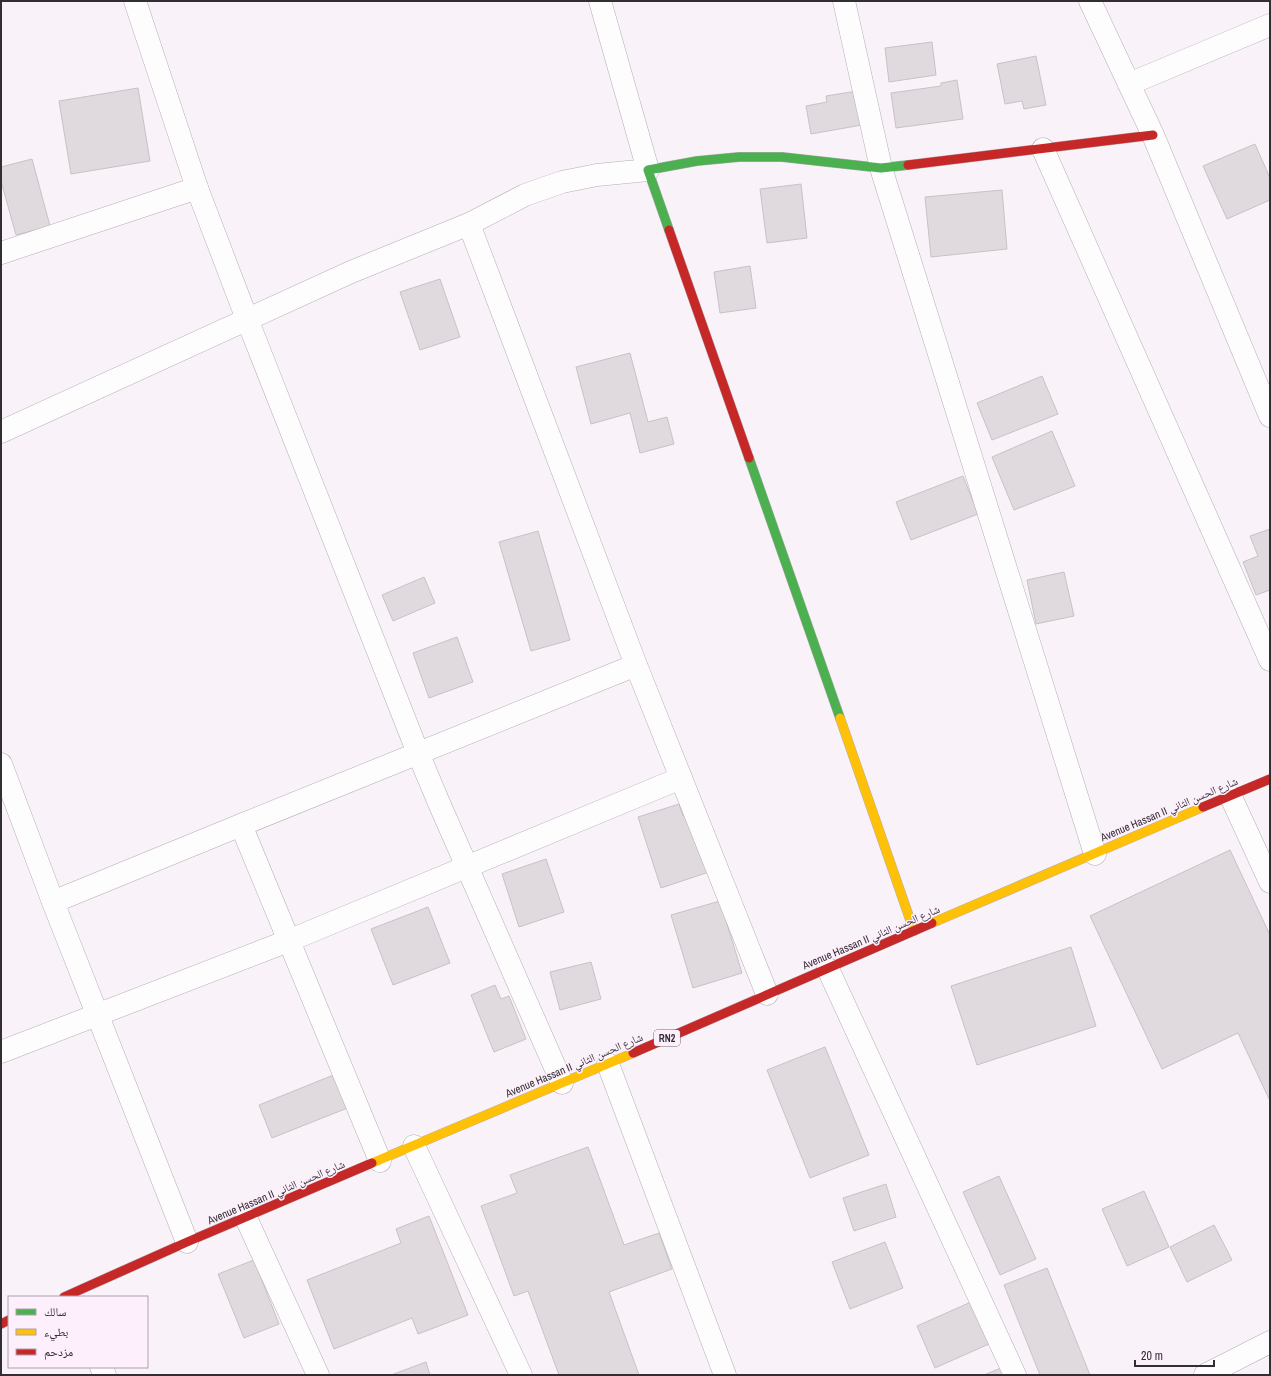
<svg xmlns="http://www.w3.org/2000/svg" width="1271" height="1376" font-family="'Archivo Narrow','Noto Naskh Arabic',sans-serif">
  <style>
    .building { fill: #e0d9de; stroke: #c8c1c6 }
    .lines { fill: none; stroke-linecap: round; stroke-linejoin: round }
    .street-casing { stroke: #b4aeb3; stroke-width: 23 }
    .fast-casing { stroke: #b4aeb3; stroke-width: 10 }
    .slow-casing { stroke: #b4aeb3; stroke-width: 10 }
    .jam-casing { stroke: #b4aeb3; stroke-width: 10 }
    .street { stroke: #fefdfe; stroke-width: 22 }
    .fast { stroke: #4caf50; stroke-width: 9 }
    .slow { stroke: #ffc107; stroke-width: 9 }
    .jam { stroke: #c62828; stroke-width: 9 }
    .labels { text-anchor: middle; stroke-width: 3; stroke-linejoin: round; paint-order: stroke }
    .shield { fill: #fdeffc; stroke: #70686f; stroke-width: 1 }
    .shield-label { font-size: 10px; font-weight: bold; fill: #332e33 }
    .street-label { font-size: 11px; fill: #332e33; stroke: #fdeffc }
  </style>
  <rect width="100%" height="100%" fill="#faf2f9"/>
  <g class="building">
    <polygon points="932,42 936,75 889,82 885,48"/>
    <polygon points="1036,56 1046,105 1024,109 1022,101 1005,104 997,64"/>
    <polygon points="957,80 963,119 896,128 891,93 941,86 941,83"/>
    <polygon points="138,88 150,161 71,174 59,101"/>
    <polygon points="857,91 862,125 811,134 806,106 827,102 826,96"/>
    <polygon points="1255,144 1270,178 1270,200 1227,219 1203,166"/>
    <polygon points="32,159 50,226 16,235 1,181 1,167"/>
    <polygon points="801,184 807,238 767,243 760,189"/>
    <polygon points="1002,190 1007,249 931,257 925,197"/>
    <polygon points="750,266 756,308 720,313 714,272"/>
    <polygon points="440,279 460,337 420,350 400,292"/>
    <polygon points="630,353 648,422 667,417 674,444 640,453 630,413 591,424 576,367"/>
    <polygon points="1042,376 1058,414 992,440 977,403"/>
    <polygon points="1052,431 1075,486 1014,510 992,457"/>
    <polygon points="963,476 978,514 911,540 896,502"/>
    <polygon points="1270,529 1270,590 1256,595 1243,562 1258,556 1250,536"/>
    <polygon points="538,531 570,640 531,651 499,542"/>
    <polygon points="1064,572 1074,616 1036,624 1027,580"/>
    <polygon points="424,577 435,603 393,621 382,595"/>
    <polygon points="457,637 473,682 429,698 413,653"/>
    <polygon points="679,804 683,816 690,813 709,872 661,888 638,817"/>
    <polygon points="1230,850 1270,935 1270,1101 1238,1033 1162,1069 1090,916"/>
    <polygon points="546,859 564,912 519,927 502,874"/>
    <polygon points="720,901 742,973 693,988 671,915"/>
    <polygon points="428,907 450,963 393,985 371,929"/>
    <polygon points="1071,947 1096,1026 977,1065 951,986"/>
    <polygon points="591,962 601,999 560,1010 550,972"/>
    <polygon points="495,985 501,999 509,996 526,1039 494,1052 471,995"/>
    <polygon points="825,1047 869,1155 810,1178 767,1070"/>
    <polygon points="336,1074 350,1107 272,1138 259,1105"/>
    <polygon points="588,1147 624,1245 659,1233 672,1269 609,1292 639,1375 559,1375 528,1291 514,1296 481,1206 517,1193 510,1175"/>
    <polygon points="999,1176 1036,1259 1000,1275 963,1192"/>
    <polygon points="886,1184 896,1217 854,1231 843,1198"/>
    <polygon points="1144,1191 1169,1247 1127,1266 1102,1209"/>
    <polygon points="429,1216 468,1315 418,1334 412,1318 334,1349 307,1280 401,1243 396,1229"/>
    <polygon points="1214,1225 1232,1260 1187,1282 1170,1247"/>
    <polygon points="885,1242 903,1288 850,1309 832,1262"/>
    <polygon points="254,1260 279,1324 244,1338 218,1274"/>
    <polygon points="1047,1268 1090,1375 1040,1375 1004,1285"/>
    <polygon points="971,1302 989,1344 935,1368 917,1326"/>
    <polygon points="426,1362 430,1375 391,1375"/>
    <polygon points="1001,1368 1004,1375 984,1375"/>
  </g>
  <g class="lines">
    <g class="street-casing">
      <g id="street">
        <polyline points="135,1 197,188 247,319 418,753 439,803 562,1083"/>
        <polyline points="844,1 881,168 1095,854"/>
        <polyline points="1090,1 1153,135 1270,416"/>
        <polyline points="1129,84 1270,25"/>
        <polyline points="1043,149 1270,660"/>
        <polyline points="469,224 636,665 767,994"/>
        <polyline points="1,253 197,188"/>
        <polyline points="1,432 351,272 469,224 525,195 562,182 597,175 648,170 600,1"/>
        <polyline points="1,764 53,902 187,1242"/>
        <polyline points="1231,797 1270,882"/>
        <polyline points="241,825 380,1161"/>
        <polyline points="53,902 241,825 636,665"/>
        <polyline points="828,969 1015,1375"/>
        <polyline points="1,1052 288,941 681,778"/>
        <polyline points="608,1064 725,1375"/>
        <polyline points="414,1146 521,1375"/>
        <polyline points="246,1218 318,1375"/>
        <polyline points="101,1367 105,1375"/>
        <polyline points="1205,1375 1270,1342"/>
      </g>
    </g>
    <g class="fast-casing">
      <g id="fast">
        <polyline points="669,230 648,170 697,161 739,157 782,157 881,168 908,165"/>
        <polyline points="749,458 840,718"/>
      </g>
    </g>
    <g class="slow-casing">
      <g id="slow">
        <polyline points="840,718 914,931"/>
        <polyline points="932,923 1203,807"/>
        <polyline points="372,1163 633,1053"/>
      </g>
    </g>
    <g class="jam-casing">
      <g id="jam">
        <polyline points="908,165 1153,135"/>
        <polyline points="669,230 749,458"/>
        <polyline points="1203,807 1270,779"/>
        <polyline points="633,1053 932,923"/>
        <polyline points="64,1297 187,1242 372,1163"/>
        <polyline points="1,1324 9,1320"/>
      </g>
    </g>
    <use href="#street" class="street"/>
    <use href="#fast" class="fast"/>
    <use href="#slow" class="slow"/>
    <use href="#jam" class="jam"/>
  </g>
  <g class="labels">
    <rect class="shield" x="654" y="1030" width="26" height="16" rx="3"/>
    <g class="shield-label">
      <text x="667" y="1042">RN2</text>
    </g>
    <g class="street-label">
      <text transform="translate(1169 809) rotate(-23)" y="4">Avenue Hassan II شارع الحسن الثاني</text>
      <text transform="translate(871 937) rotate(-23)" y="4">Avenue Hassan II شارع الحسن الثاني</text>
      <text transform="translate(574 1065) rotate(-23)" y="4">Avenue Hassan II شارع الحسن الثاني</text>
      <text transform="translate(276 1192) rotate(-23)" y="4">Avenue Hassan II شارع الحسن الثاني</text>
    </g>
  </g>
  <rect width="1271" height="1376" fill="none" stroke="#332e33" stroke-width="4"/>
  <rect x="8" y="1296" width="140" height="72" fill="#fdeffc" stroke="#aca2ac"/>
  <rect x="16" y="1309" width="20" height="6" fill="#4caf50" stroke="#aca2ac"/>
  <text x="44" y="1316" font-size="12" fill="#332e33">سالك</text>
  <rect x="16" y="1329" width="20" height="6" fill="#ffc107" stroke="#aca2ac"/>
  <text x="44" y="1336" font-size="12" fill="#332e33">بطيء</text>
  <rect x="16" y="1349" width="20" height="6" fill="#c62828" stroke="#aca2ac"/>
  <text x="44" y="1356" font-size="12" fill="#332e33">مزدحم</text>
  <path d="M1135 1360v6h79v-6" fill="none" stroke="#332e33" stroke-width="2"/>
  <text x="1141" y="1360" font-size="12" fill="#332e33" stroke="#fdeffc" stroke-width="3" paint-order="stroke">20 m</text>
</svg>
